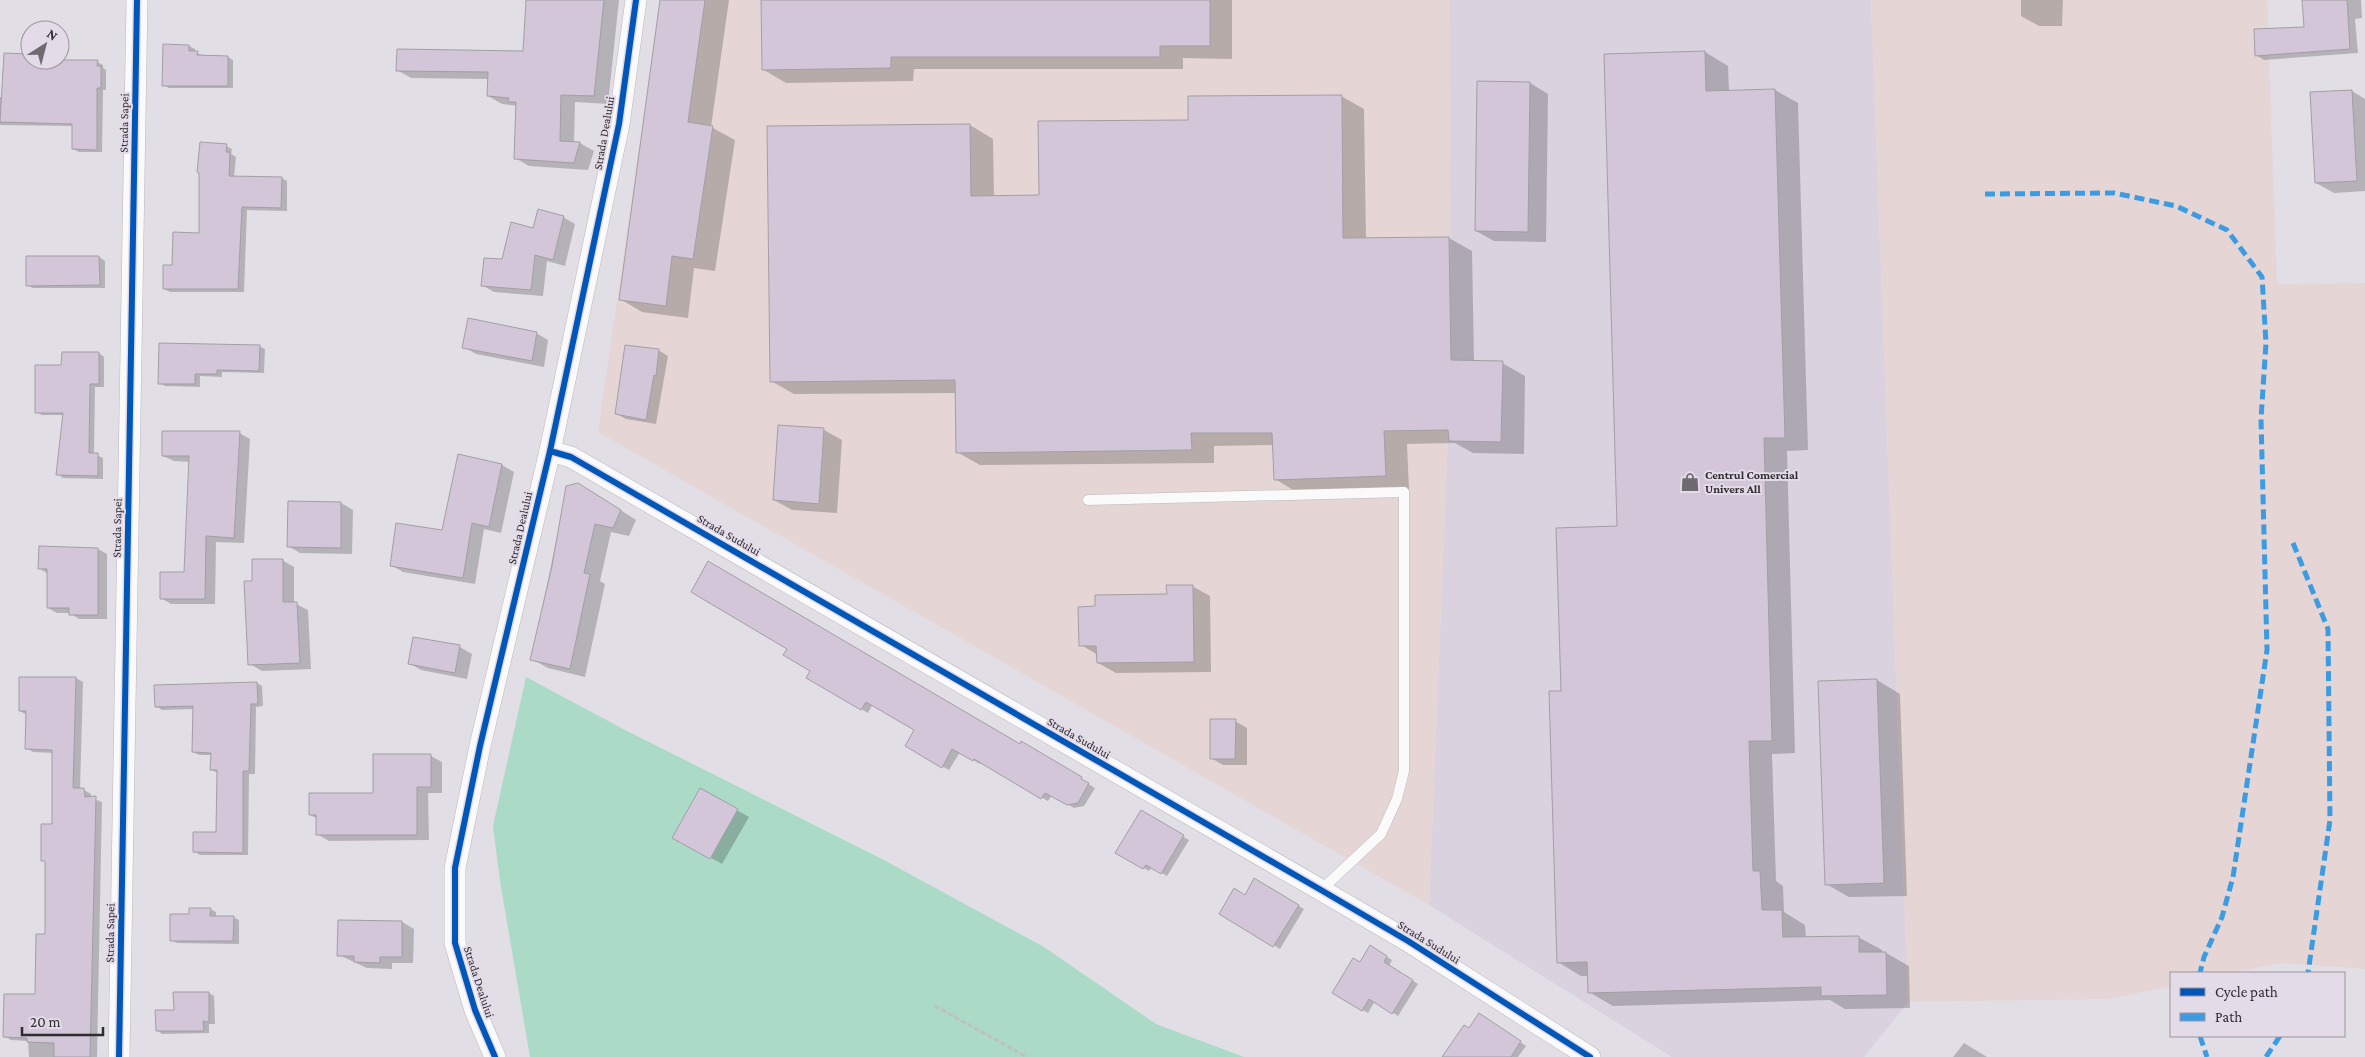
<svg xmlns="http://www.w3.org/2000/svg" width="2365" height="1057" font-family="'Crimson Pro',serif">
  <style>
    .built { fill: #dad2df }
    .industrial { fill: #e5d6d5 }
    .green { fill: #abdac6 }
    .shadow { fill: #0003 }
    .building { fill: #d2c6d8; stroke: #a29fa4 }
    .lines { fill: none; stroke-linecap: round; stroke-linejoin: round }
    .service-casing { stroke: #bab8bc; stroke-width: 11 }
    .minor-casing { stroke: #bab8bc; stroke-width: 22 }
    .path { stroke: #c0bfc1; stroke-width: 3; stroke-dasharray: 5 2.5; stroke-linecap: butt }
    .service { stroke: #fbfafb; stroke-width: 10 }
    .minor { stroke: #fbfafb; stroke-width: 21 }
    .quiet { stroke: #3d9ce1; stroke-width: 5; stroke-dasharray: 10 5; stroke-linecap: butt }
    .cycleway-casing { stroke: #e3dbe8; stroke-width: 9 }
    .cycleway { stroke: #0057b8; stroke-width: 6 }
    .labels { text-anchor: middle; stroke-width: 4; stroke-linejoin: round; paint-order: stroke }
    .street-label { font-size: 12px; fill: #2f2c30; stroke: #e3dbe8 }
    .poi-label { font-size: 12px; font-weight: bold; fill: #2f2c30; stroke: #e3dbe8; text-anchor: start }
  </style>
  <rect width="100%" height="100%" fill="#e2dee5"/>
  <polygon class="built" points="1449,0 1871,0 1908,1002 1864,1057 1672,1057 1429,905 1451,360"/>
  <g class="industrial">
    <polygon points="660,0 1449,0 1451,360 1429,905 598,432"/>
    <polygon points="1871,0 2267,0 2277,284 2365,283 2365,969 2281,963 2230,973 2171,973 2171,986 2108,999 1908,1002"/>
  </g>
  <polygon class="green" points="526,677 625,730 882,859 1044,947 1156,1024 1244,1057 530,1057 500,881 493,826"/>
  <g class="shadow">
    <polygon points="527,0 619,0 608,104 575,102 574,143 580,143 594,151 588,170 529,166 515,158 518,106 502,104 488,96 489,79 411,78 397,70 524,52"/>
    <polygon points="662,0 729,0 711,127 735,140 715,271 694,268 688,318 642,312 620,299"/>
    <polygon points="762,0 1232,0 1232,59 1183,58 1183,69 914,69 913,81 786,83 764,70"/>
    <polygon points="2021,0 2063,0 2062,26 2039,26 2021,16"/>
    <polygon points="2304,0 2361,0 2362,18 2355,19 2358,53 2264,60 2256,55 2306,29"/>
    <polygon points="164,46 189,46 195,49 195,52 203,56 228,57 233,60 233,88 169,88 164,85"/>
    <polygon points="1705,52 1728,66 1729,91 1775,90 1798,103 1808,450 1787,451 1795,753 1772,754 1776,881 1783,886 1784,912 1805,925 1806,938 1858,937 1882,950 1882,953 1886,953 1909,966 1910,1008 1845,1009 1830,1000 1613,1006 1589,992 1589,976 1581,976 1558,962 1562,693 1618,527"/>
    <polygon points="30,55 30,60 97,62 103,65 103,68 106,70 106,90 103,90 102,152 79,152 73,149 74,126 0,125 0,97 4,97"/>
    <polygon points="1530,83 1548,94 1546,242 1494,241 1476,231"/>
    <polygon points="2352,91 2365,99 2365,191 2334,193 2316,183 2311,93"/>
    <polygon points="1341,96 1364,109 1366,239 1449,238 1472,251 1474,362 1502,363 1525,376 1524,454 1473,453 1455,443 1407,444 1409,489 1298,493 1275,479 1274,445 1214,446 1214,463 980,465 957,452 956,393 794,394 771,381 970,125 993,139 994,197 1040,196 1190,121"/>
    <polygon points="226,146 232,149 231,154 236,157 234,177 282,178 287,181 287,211 247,210 244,292 170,292 164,289 173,266 200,234"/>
    <polygon points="563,217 575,224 565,266 547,261 543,296 494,292 482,285 503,261 534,229"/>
    <polygon points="99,257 105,261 105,288 33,288 27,285"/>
    <polygon points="536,333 548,340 544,367 476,354 464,347"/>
    <polygon points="259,346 265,349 264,373 222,372 222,377 200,376 200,387 165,386 160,383"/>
    <polygon points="658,350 668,356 656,424 626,419 617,414"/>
    <polygon points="99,353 104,357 104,387 95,387 94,454 103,458 103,479 63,478 58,474 64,415 42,415 36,412 63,366"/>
    <polygon points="824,430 842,440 837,513 792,510 774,500"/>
    <polygon points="239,433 250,439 244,543 216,542 215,604 171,604 161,598 185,574 190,462 174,461 163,456"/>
    <polygon points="459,456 502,465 514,472 501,533 484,529 475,584 403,572 391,565 443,532"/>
    <polygon points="567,487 594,493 636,520 629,536 611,532 600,581 605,584 585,677 548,668 532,659"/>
    <polygon points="341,503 353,510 352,554 300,553 288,546"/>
    <polygon points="40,547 98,549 107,554 107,619 79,619 70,613 57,613 48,608 48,574 39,568"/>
    <polygon points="282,560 294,567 294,603 308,610 311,669 262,671 250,664 253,583"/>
    <polygon points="1192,586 1210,596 1211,672 1116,673 1098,663 1098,655 1081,645 1168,596"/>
    <polygon points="414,638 460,647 472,654 467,679 421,670 409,663"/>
    <polygon points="76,678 83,682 80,790 84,790 91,794 91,798 102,802 97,1057 29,1057 28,1041 11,1040 4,1036 36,996 46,935 46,862 42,860 53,826 53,753 33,752 26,748 27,715 20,711"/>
    <polygon points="808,678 1028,747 1095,788 1084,806 1074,808 1052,795 1048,801 981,762 980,764 960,752 949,770 906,746 916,729 873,704 868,713"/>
    <polygon points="1877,680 1900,694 1907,896 1849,897 1826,884 1819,682"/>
    <polygon points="257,683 262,686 263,706 256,707 255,774 249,774 248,855 200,855 194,851 217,833 218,773 211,770 212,755 199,755 193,752 194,709 162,710 156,706"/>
    <polygon points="1235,721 1247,728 1247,765 1223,765 1211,758"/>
    <polygon points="431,756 442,762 442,793 428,793 429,840 329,841 317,834 318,819 310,815 374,795"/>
    <polygon points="701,790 749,817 722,864 674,837"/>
    <polygon points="1141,812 1189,840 1167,876 1152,867 1149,871 1117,853"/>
    <polygon points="1255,879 1304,909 1280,949 1221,914 1245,896"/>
    <polygon points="210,909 216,912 216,917 233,917 239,920 239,944 177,943 171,940 191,916"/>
    <polygon points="402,922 414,929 413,963 392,963 392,969 367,968 339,955"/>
    <polygon points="1371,947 1392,960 1389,966 1418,984 1398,1016 1375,1001 1368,1013 1333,993 1360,964"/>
    <polygon points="209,993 214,996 215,1024 209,1024 209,1033 162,1034 157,1030 175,1011"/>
    <polygon points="1485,1018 1526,1046 1518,1057 1448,1057 1470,1030"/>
    <polygon points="1964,1043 1987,1057 1953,1057"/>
  </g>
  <g class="building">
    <polygon points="526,0 604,0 594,96 561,95 560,141 580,142 574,163 514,159 516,102 508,102 509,98 487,96 488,72 396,71 397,49 523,51"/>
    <polygon points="660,0 705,0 688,122 713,126 693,259 672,256 666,306 619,300"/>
    <polygon points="761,0 1210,0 1210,46 1160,46 1160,57 891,57 891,68 762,70"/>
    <polygon points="2302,0 2347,0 2350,49 2255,56 2254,29 2304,27"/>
    <polygon points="163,44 189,45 189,51 198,51 197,55 228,56 228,86 162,86"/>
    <polygon points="1705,51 1706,91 1775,89 1785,438 1764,438 1772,741 1749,741 1753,871 1760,871 1762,910 1782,910 1783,937 1859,936 1859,952 1886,952 1887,995 1821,996 1821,987 1588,993 1587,962 1557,963 1549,691 1561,691 1556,528 1617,526 1604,54"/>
    <polygon points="4,53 30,54 30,60 98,60 97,66 101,66 101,88 97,88 97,150 72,149 72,124 0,122"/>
    <polygon points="1477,81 1530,82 1528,232 1475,231"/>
    <polygon points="2352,90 2357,181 2315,183 2310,92"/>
    <polygon points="1342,95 1343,238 1449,237 1451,360 1503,361 1501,442 1449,441 1448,430 1384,431 1386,476 1274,480 1272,433 1191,433 1192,450 956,453 955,380 770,382 767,126 970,124 971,196 1039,195 1038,121 1188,120 1188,96"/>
    <polygon points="200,142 227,144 226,152 230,152 229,176 282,177 281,208 242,207 238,289 163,289 163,265 172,265 173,232 199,233 199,173 197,172"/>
    <polygon points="538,209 564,216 553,260 535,255 531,290 481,286 484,258 502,259 511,222 533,228"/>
    <polygon points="26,256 99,256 100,285 26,286"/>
    <polygon points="468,318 537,332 532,361 462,348"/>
    <polygon points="159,343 260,345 259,371 217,370 217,374 195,374 195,384 158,384"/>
    <polygon points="625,345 659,349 656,376 654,375 646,420 615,414"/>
    <polygon points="62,352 99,352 99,384 90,384 89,453 98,453 98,476 56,475 63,413 35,413 35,365 61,365"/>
    <polygon points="778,425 824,428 819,504 773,500"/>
    <polygon points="162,431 240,431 234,538 206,536 205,599 160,599 160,572 184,572 189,456 162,456"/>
    <polygon points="458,454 502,464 489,527 472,523 463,578 390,566 396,523 442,530"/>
    <polygon points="578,483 621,510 613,528 595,524 584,573 590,574 570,669 530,660 552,566 566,486"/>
    <polygon points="288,501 341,502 341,548 287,547"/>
    <polygon points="39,546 98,548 98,615 69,615 69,608 47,608 47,569 38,569"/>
    <polygon points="252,559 283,559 283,602 297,602 300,663 248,665 244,581 252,581"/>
    <polygon points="708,561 1020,744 1021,741 1082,777 1081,779 1089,783 1078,803 1067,805 1045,793 1041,799 974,759 973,761 952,749 942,768 905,746 914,730 866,702 861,710 806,678 810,671 783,655 787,649 691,592"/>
    <polygon points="1166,585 1193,585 1194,662 1097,663 1096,646 1079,646 1078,607 1095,606 1095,595 1167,594"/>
    <polygon points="413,637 460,645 455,673 408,664"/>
    <polygon points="19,677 76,677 73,788 84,788 85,797 96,796 90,1057 54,1057 54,1043 27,1042 27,1038 3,1037 4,994 35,994 36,934 45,934 45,861 41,861 41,824 52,824 52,750 25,749 26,711 19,711"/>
    <polygon points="1877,679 1884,883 1825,885 1818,681"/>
    <polygon points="257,682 258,704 251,704 249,771 243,771 243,853 193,852 193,832 216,832 217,770 210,770 211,753 192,752 193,706 155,707 154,685"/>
    <polygon points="1210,719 1236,719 1235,759 1210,759"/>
    <polygon points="373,754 431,754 431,787 417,787 417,835 316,835 316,815 309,815 309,793 373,793"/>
    <polygon points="700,788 738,809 710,859 672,838"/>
    <polygon points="1141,810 1184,835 1161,874 1146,865 1143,869 1115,853"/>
    <polygon points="1254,878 1299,905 1273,947 1219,914 1234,888 1245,895"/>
    <polygon points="189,908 211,908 210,916 234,916 233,941 170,941 170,914 189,914"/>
    <polygon points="338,920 402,921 402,957 380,957 380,963 354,962 354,956 337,956"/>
    <polygon points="1370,945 1387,956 1384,962 1413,980 1392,1014 1369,999 1362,1011 1332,993 1353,958 1360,962"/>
    <polygon points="173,992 209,992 209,1022 203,1021 204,1031 156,1031 155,1010 174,1010"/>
    <polygon points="1479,1013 1521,1041 1511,1057 1442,1057 1464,1025 1469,1028"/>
  </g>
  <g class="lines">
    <g class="service-casing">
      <polyline id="service" points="1088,500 1404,492 1404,771 1397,799 1381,834 1321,890"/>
    </g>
    <g class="minor-casing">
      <g id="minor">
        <polyline points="550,451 571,457 1321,890 1408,941 1590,1057"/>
        <polyline points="119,1057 137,0"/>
        <polyline points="495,1057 475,1010 455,943 455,868 480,746 550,451 619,124 636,0"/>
      </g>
    </g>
    <polyline class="path" points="935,1006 1027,1057"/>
    <use href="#service" class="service"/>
    <use href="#minor" class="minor"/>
    <g class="quiet">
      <polyline points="1985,194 2114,193 2176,206 2227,230 2262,277 2266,343 2261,419 2267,650 2233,877 2222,917 2204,957 2200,973"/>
      <polyline points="2293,543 2328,629 2330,820 2308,973"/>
      <polyline points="2200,1036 2207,1057"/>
      <polyline points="2266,1057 2280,1036"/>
    </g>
    <g class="cycleway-casing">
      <g id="cycleway">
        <polyline points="550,451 571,457 1321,890 1408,941 1590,1057"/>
        <polyline points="119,1057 137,0"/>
        <polyline points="495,1057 475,1010 455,943 455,868 480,746 550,451 619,124 636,0"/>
      </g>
    </g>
    <use href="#cycleway" class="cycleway"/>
  </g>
  <defs>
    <g id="shop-bare" transform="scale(1.5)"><path d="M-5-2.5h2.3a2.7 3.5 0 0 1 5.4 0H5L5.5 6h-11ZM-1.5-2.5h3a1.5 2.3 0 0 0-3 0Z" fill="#6e6a6f" stroke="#e3dbe8" stroke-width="2.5" paint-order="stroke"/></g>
  </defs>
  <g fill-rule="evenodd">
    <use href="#shop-bare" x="1690" y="482"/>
  </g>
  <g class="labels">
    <g class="street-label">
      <text transform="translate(124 123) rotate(-89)" y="4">Strada Sapei</text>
      <text transform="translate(604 133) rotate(-80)" y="4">Strada Dealului</text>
      <text transform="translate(117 528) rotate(-89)" y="4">Strada Sapei</text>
      <text transform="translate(520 528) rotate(-77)" y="4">Strada Dealului</text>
      <text transform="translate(729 535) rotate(30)" y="4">Strada Sudului</text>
      <text transform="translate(1079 738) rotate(30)" y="4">Strada Sudului</text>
      <text transform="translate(110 933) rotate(-89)" y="4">Strada Sapei</text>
      <text transform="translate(1429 942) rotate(32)" y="4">Strada Sudului</text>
      <text transform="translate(479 982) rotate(72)" y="4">Strada Dealului</text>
    </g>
    <g class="poi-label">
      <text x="1705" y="479">Centrul Comercial<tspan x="1705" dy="14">Univers All</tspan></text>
    </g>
  </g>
  <rect x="2170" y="972" width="175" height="65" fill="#e3dbe8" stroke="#9b959e"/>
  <rect x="2180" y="988" width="25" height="8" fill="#0057b8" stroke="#9b959e"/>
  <text x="2215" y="997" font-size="15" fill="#2f2c30">Cycle path</text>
  <rect x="2180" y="1013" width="25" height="8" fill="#3d9ce1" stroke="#9b959e"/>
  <text x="2215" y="1022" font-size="15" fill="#2f2c30">Path</text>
  <g transform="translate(45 45) rotate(36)"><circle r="24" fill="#e3dbe8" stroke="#9b959e"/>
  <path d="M0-4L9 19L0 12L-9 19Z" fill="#6e6a6f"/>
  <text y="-8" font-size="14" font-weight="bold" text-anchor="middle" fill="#2f2c30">N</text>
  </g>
  <path d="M22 1027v8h81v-8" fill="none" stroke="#2f2c30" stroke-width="2.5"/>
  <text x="30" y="1027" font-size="15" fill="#2f2c30" stroke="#e3dbe8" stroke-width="4" paint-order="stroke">20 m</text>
</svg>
